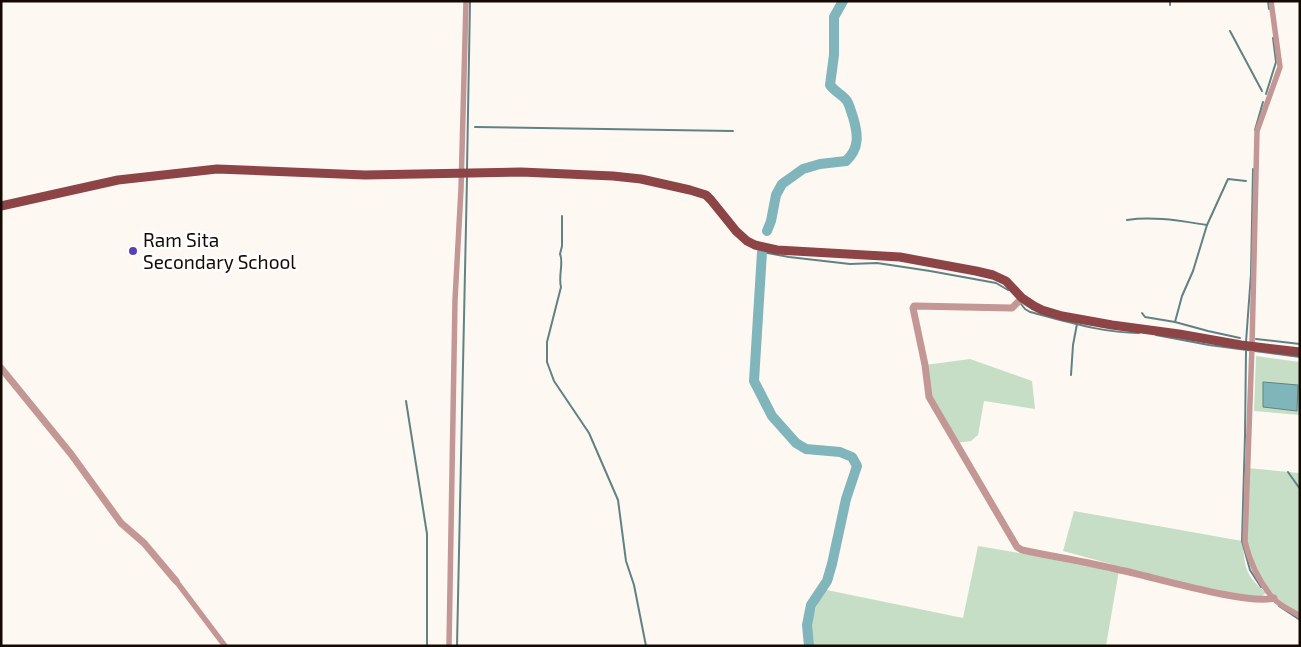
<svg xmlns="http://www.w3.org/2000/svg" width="1301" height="647" font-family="'Exo 2',sans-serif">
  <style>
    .green { fill: #c6dec6 }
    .water { fill: #80b6bb; stroke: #608284 }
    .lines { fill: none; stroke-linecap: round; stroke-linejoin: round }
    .stream { stroke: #608284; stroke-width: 2 }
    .river { stroke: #80b6bb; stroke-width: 10 }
    .minor { stroke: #c39796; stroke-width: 5.5 }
    .tertiary { stroke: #c39796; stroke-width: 7 }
    .primary { stroke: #8d4446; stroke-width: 9 }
    .poi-dot { fill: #5542b9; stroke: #fff; stroke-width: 2 }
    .labels { text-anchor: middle; stroke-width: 5; stroke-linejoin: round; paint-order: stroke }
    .poi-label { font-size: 19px; fill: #140a03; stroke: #fff; text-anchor: start }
  </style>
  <rect width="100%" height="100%" fill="#fef8f3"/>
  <g class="green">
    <polygon points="1256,356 1300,362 1300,415 1254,411"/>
    <polygon points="970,359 1032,381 1035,409 984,401 978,435 971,441 956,443 929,397 925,365"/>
    <polygon points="1247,468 1300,473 1300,614 1280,603 1258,575 1249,560 1245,532"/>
    <path d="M1074 511 1242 541C1246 569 1244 574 1266 593L1257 600 1170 580 1063 551Z"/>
    <polygon points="978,546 1119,570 1106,646 811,646 808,633 822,589 963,618"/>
  </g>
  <polygon class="water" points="1263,382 1298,385 1297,411 1263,407"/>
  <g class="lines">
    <g class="stream">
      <polyline points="1170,1 1170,5"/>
      <polyline points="1268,1 1269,9"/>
      <polyline points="1230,31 1262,91"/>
      <polyline points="1266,94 1276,62 1273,38"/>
      <polyline points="475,127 733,131"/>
      <polyline points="1255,130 1263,102"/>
      <polyline points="467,169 470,1"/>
      <path d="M562 216V246L560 254C564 262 558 276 561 287L547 342V362L554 381 589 433 618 500 626 561 634 585 646 646"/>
      <path d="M1127 220C1154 216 1180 221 1207 225"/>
      <polyline points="762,252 789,257 850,264 877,263 930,271 996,283 1008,290"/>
      <path d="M1021 304 1025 309 1030 312C1065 321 1102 333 1139 333"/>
      <polyline points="1142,313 1145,317 1175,322 1208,331 1240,338"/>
      <polyline points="1175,322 1182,296 1193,271 1207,225 1228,179 1246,181"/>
      <polyline points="1156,335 1209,345 1300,357"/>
      <polyline points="1256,339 1300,344"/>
      <polyline points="1246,342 1251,274 1253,169"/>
      <polyline points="1246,351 1245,436 1242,541 1250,570 1261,587"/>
      <polyline points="1071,375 1073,345 1077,324"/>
      <polyline points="406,401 427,534 427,646"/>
      <polyline points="1288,472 1300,489"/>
      <polyline points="1279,606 1300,620"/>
      <polyline points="457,646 467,178"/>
    </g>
    <g class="river">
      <path d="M767 231 771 221 776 195 782 184 803 169 820 164 846 161C860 148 858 134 853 117 851 112 850 106 847 101 843 95 835 92 830 85L834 55V17L843 1"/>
      <polyline points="762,252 754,381 772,416 796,443 806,449 840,452 852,457 857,466 846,499 832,564 827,581 811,605 807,625 809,646"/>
    </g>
    <g class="minor">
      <path d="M1271 1 1280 67 1257 131 1252 346 1245 542C1250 562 1259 582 1273 598 1280 606 1291 610 1300 616"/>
      <polyline points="176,581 225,646"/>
      <polyline points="449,646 455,300 461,189 466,1"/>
    </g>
    <g class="tertiary">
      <path d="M1022 298 1012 308 914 306 913 308 925 365 929 397 1017 547 1022 550C1055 557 1088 562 1120 570 1150 576 1250 606 1274 598"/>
      <polyline points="1,368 71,454 121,523 144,543 176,581"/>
    </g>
    <polyline class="primary" points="1,206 118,180 217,169 365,175 521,172 613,176 641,179 690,190 706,195 711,200 736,231 747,241 755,245 777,250 900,257 976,271 993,275 1006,281 1022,298 1034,306 1042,310 1062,316 1112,325 1179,334 1241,345 1300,352"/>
  </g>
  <circle class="poi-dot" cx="133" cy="251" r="5"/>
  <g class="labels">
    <g class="poi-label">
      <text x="143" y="247">Ram Sita<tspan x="143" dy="22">Secondary School</tspan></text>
    </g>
  </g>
  <rect width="1301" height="647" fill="none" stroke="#140a03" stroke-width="5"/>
</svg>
